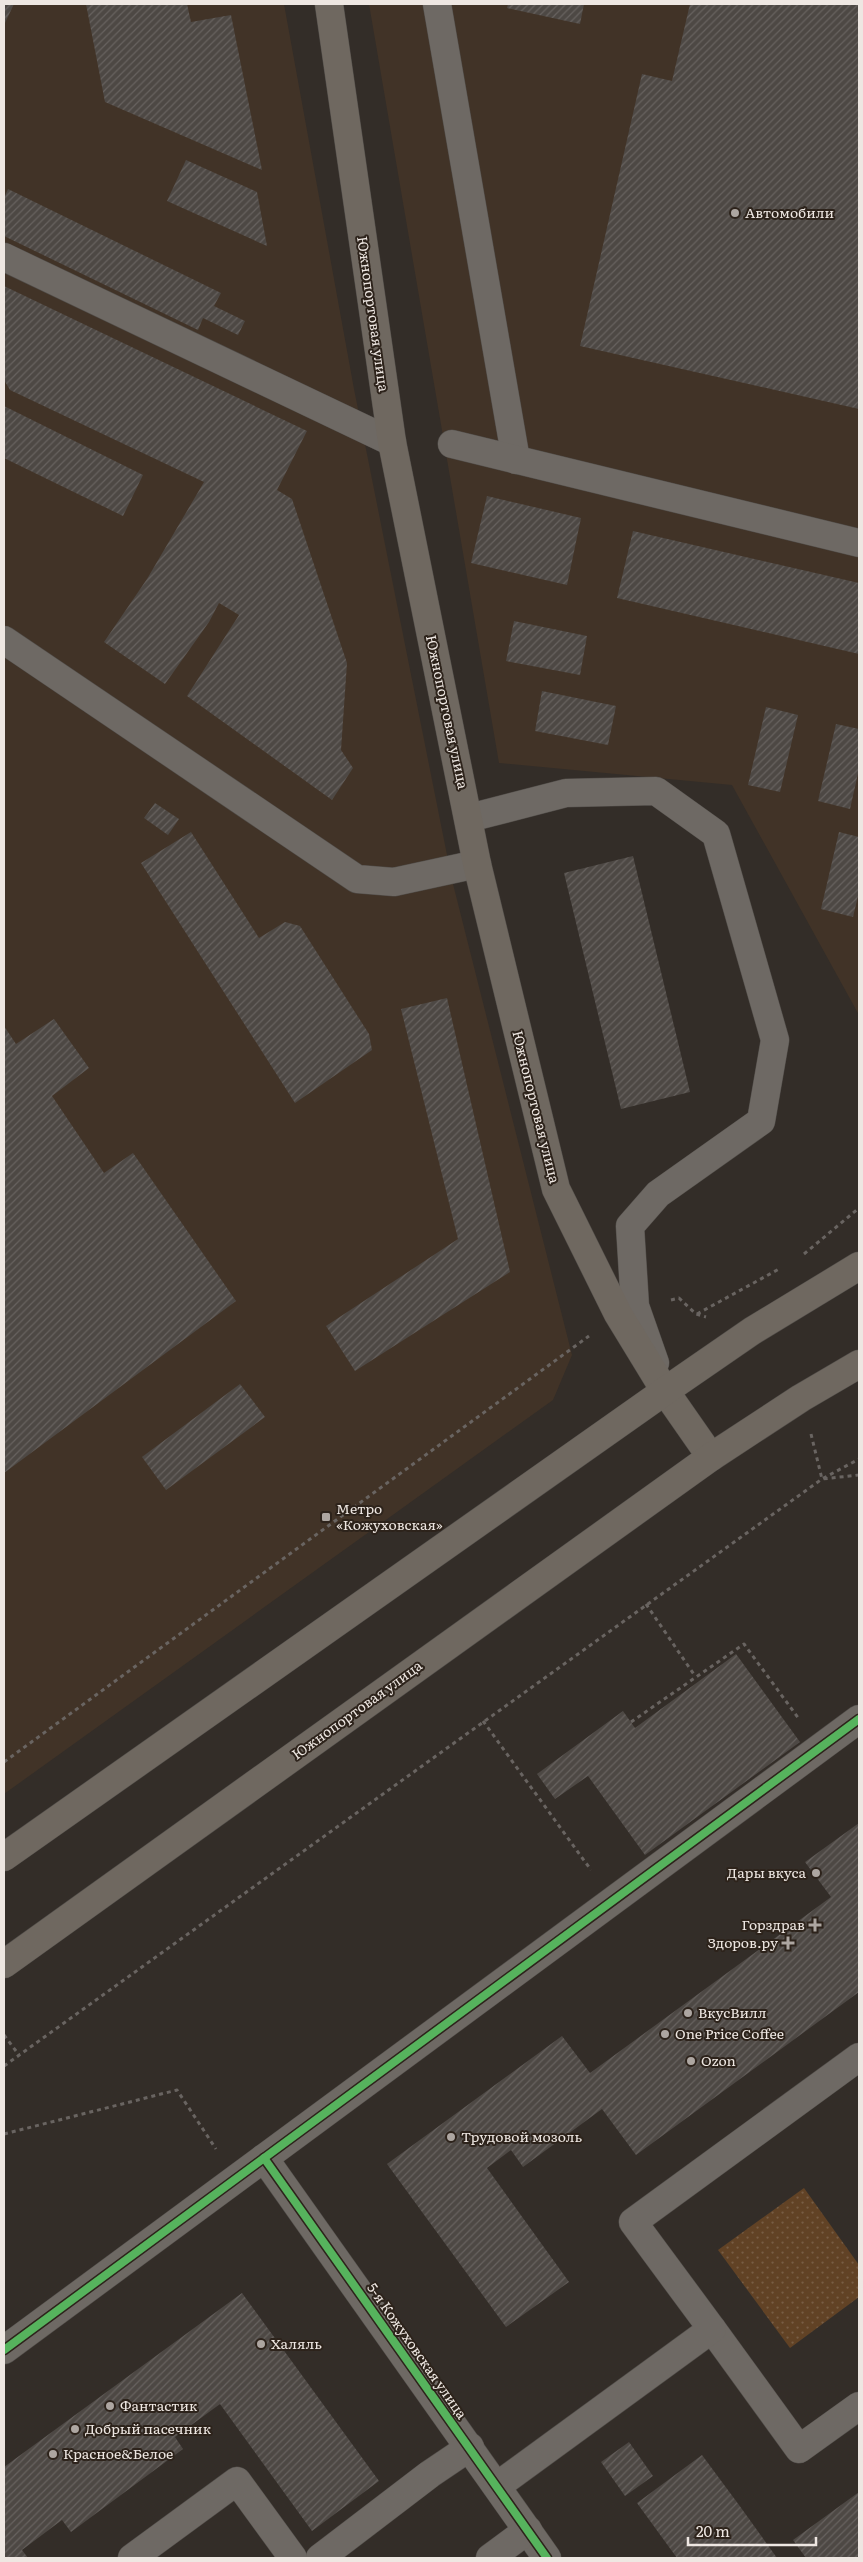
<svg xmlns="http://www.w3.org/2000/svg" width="863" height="2562" font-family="Literata,serif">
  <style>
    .built { fill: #413327 }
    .park { fill: url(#park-dots) }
    .building { fill: url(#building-hatch) }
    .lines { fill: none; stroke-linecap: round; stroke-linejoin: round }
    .minor-casing { stroke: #504c48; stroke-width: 29 }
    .major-casing { stroke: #504c48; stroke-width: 29 }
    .path { stroke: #696461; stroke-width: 3; stroke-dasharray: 4 4; stroke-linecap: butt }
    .minor { stroke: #6e6964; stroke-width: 28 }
    .major { stroke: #6f6860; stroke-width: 28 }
    .cycleway-casing { stroke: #2d231b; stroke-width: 11 }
    .cycleway { stroke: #56b35d; stroke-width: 8 }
    .poi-dot { fill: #ada6a1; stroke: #2d231b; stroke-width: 2 }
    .labels { text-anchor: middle; stroke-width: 4; stroke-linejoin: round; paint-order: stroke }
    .poi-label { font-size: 14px; fill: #eee7e2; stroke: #2d231b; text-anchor: start }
    .street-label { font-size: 14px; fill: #eee7e2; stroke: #2d231b }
  </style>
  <defs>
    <pattern id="park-dots" width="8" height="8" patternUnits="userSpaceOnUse" patternTransform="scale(1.25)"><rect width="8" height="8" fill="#614225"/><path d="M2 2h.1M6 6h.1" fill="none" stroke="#785d44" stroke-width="1.8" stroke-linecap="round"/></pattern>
    <pattern id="building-hatch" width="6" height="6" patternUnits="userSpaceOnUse" patternTransform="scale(1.25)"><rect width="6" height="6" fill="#4d4844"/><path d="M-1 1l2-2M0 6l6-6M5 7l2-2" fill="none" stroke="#67625f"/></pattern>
  </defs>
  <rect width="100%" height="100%" fill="#332d28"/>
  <g class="built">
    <polygon points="4,4 284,4 354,389 452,880 572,1355 553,1400 4,1794"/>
    <polygon points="369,4 859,4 859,1015 732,785 499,763"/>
  </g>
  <polygon class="park" points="804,2188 859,2265 859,2297 790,2348 718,2250"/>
  <g class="building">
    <polygon points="4,4 14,4 4,25"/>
    <polygon points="86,4 187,4 191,22 231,15 262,170 105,102"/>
    <polygon points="508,4 584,4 580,24 507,8"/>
    <polygon points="690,4 859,4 859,409 580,346 642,74 672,81"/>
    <polygon points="186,160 257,192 267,246 167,201"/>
    <polygon points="8,189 221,293 214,306 245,321 238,335 203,318 198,330 4,236 4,198"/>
    <polygon points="4,286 307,431 277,490 292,499 347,663 341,750 353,768 332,800 187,696 239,615 219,603 209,622 165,684 104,642 147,579 204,482 10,390 4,380"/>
    <polygon points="4,406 143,475 123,516 4,458"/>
    <polygon points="487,496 581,518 567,585 471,563"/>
    <polygon points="633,531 859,583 859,654 617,598"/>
    <polygon points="514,621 587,636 580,675 506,661"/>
    <polygon points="542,691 616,706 608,745 535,731"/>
    <polygon points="766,707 798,715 780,792 748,785"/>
    <polygon points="836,724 859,729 859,769 850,809 818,801"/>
    <polygon points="155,803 179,819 168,835 144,818"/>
    <polygon points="191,832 259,938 285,922 300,926 369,1034 372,1050 295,1103 141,863"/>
    <polygon points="839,832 859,837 859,892 853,917 821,909"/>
    <polygon points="633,856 690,1092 621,1109 564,873"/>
    <polygon points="447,998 510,1272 355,1371 326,1326 458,1239 401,1009"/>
    <polygon points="54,1019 89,1068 52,1096 104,1173 133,1153 236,1301 4,1473 4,1026 16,1044"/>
    <polygon points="240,1384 265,1417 166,1490 142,1457"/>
    <polygon points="736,1654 800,1742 645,1855 588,1776 555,1799 537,1774 623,1711 635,1728"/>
    <polygon points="859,1823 859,1992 636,2155 602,2109 523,2167 511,2150 487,2168 569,2282 506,2327 387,2164 562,2036 590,2073 831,1897 805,1862"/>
    <polygon points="242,2293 379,2481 312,2531 220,2404 175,2437 183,2449 71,2532 62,2520 22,2550 28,2558 4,2558 4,2467"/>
    <polygon points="629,2442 653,2476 625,2496 601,2462"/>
    <polygon points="702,2455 739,2505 777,2558 677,2558 637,2503"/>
    <polygon points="859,2492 859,2558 806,2558 793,2540"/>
  </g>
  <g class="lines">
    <g class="minor-casing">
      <g id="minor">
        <polyline points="437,4 516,460"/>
        <polyline points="4,257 392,442"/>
        <polyline points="452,444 859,543"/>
        <polyline points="4,640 357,879 394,882 477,864"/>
        <polyline points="469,818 566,793 656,791 716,834 775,1040 761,1121 658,1194 630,1226 635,1306 655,1363"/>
        <polyline points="264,2158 547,2558"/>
        <polyline points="712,2329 799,2449 859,2406"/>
        <polyline points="4,2350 859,1719"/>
        <polyline points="497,2486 712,2329 633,2222 859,2057"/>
        <polyline points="132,2558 237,2481 293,2558"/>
        <polyline points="320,2558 430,2474 470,2447"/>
        <polyline points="490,2558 528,2530"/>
      </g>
    </g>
    <g class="major-casing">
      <g id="major">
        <polyline points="329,4 392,442 477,864 556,1189 618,1314 665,1391 711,1457"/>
        <polyline points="4,1857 665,1391 752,1331 859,1266"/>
        <polyline points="4,1964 711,1457 801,1398 859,1364"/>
      </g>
    </g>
    <g class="path">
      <polyline points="804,1254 859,1208"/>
      <polyline points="671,1300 679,1298 696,1314 706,1317"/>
      <polyline points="697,1314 779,1269"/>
      <polyline points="811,1434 822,1479 859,1475"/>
      <polyline points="646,1604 695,1676"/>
      <polyline points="483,1721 591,1870"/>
      <polyline points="631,1722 744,1644 799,1719"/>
      <polyline points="4,1762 589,1336"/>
      <polyline points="4,2035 19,2055"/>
      <polyline points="4,2066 822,1479 859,1459"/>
      <polyline points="4,2134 177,2090 216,2149"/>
    </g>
    <use href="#minor" class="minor"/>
    <use href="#major" class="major"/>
    <g class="cycleway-casing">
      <g id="cycleway">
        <polyline points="264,2158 547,2558"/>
        <polyline points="4,2350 859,1719"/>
      </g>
    </g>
    <use href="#cycleway" class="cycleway"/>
  </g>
  <g class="poi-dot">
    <circle cx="735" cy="213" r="5"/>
    <rect x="321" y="1512" width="10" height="10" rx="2.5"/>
    <circle cx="816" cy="1873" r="5"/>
    <path d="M812.5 1917.5h5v5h5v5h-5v5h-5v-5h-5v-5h5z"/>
    <path d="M785.5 1935.5h5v5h5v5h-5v5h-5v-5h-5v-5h5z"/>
    <circle cx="688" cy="2013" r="5"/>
    <circle cx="665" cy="2034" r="5"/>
    <circle cx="691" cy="2061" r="5"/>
    <circle cx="451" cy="2137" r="5"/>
    <circle cx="261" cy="2344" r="5"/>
    <circle cx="110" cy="2406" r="5"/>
    <circle cx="75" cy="2429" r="5"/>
    <circle cx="53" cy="2454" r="5"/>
  </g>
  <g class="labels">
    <g class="poi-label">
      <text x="745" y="218">Автомобили</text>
      <text x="336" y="1514">Метро<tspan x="336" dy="16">«Кожуховская»</tspan></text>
      <text x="806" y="1878" text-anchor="end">Дары вкуса</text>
      <text x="805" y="1930" text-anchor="end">Горздрав</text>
      <text x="778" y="1948" text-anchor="end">Здоров.ру</text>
      <text x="698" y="2018">ВкусВилл</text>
      <text x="675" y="2039">One Price Coffee</text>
      <text x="701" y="2066">Ozon</text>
      <text x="461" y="2142">Трудовой мозоль</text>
      <text x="271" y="2349">Халяль</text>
      <text x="120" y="2411">Фантастик</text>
      <text x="85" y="2434">Добрый пасечник</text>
      <text x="63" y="2459">Красное&amp;Белое</text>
    </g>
    <g class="street-label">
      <text transform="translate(373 314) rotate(82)" y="5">Южнопортовая улица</text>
      <text transform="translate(447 712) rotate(78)" y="5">Южнопортовая улица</text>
      <text transform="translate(536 1107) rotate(76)" y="5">Южнопортовая улица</text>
      <text transform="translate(357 1710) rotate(-36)" y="5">Южнопортовая улица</text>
      <text transform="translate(417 2351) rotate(55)" y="5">5-я Кожуховская улица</text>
    </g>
  </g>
  <rect width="863" height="2562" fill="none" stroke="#eee7e2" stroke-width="10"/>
  <path d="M688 2537v8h128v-8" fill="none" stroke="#eee7e2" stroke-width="2.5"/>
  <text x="696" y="2537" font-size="15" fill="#eee7e2" stroke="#2d231b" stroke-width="4" paint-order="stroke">20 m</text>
</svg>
